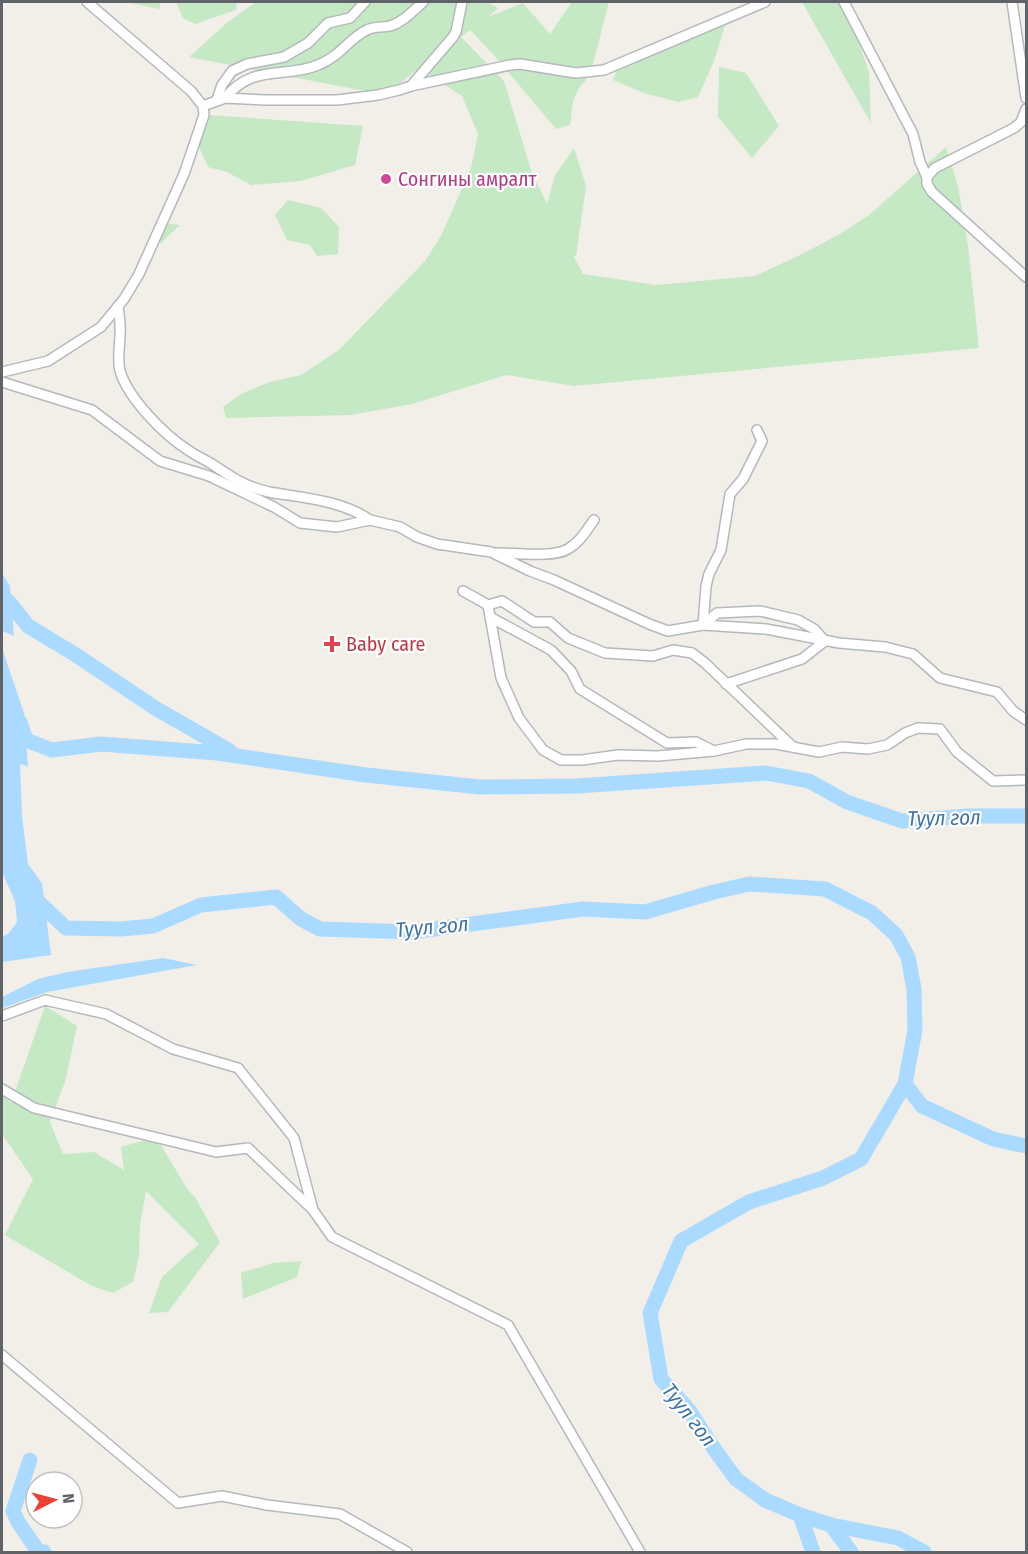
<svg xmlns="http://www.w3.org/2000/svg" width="1028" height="1554" font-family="'Fira Sans Condensed',sans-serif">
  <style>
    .green { fill: #c5e8c5 }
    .water { fill: #aadaff }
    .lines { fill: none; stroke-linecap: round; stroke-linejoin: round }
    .river { stroke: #aadaff; stroke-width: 15 }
    .street-casing { stroke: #b5b8bc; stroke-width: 12 }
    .street { stroke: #fff; stroke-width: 9 }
    .hotel-dot { fill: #d1479c; stroke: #fff; stroke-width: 2 }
    .health-dot { fill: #e0444e; stroke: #fff; stroke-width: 2 }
    .labels { text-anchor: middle; stroke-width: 4.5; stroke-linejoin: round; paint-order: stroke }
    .hotel-label { font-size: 20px; fill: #b23c85; stroke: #fff; text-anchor: start }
    .health-label { font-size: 20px; fill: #be3a42; stroke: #fff; text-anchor: start }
    .water-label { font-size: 21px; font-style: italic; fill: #4174aa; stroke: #fff }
  </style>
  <rect width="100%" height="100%" fill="#f1efe8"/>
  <g class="green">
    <polygon points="126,2 161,2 159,9"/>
    <polygon points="176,2 237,2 236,10 195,24 183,18"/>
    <polygon points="256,2 488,2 498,8 488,17 523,3 550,34 572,2 609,2 590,75 579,88 573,101 570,125 556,129 493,54 470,30 461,37 504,81 532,173 547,204 555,175 574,148 586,186 576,256 573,255 583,274 656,285 755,276 800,255 840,234 869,215 946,147 958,186 968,246 979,348 574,386 506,375 412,404 350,415 226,418 223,407 241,394 269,382 301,375 339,350 425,261 441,236 471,168 478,134 462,96 420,69 427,62 385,95 189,57 229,21"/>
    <polygon points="802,2 837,2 849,14 869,72 871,123"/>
    <polygon points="727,19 714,61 698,97 678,102 644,93 613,80 622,57 664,47"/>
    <polygon points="719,67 746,73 779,126 752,158 718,117"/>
    <polygon points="210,115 363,126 355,165 301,181 251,185 227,172 208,167 195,138"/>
    <polygon points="288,200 321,208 339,227 338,254 317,256 310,245 287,240 275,215"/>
    <polygon points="169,224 180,225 160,244 161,232"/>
    <polygon points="45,1006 77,1026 65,1082 50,1122 63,1154 94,1152 124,1170 121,1147 156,1137 188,1190 195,1197 220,1242 168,1312 149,1313 162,1277 199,1244 146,1191 140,1225 139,1256 133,1282 113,1293 92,1286 5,1235 33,1179 2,1134 2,1095 11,1103"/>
    <polygon points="301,1261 297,1277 243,1299 241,1273 273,1263"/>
  </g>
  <g class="water">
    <polygon points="2,573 10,586 14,636 2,631"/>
    <polygon points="2,648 24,713 28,766 20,764 22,816 28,864 42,883 51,955 2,962 2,937 9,933 17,922 15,901 2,872"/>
    <polygon points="163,958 197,965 47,992 2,1008 2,997 38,979 67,972"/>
  </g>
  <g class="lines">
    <g class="river">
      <polyline points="2,597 9,602 28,626 76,655 155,708 230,751"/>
      <polyline points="20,722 26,740 52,750 101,744 217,753 366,775 480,787 577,786 766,773 809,781 847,802 902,821 969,816 1026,816"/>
      <polyline points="32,896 66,928 121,929 153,926 201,905 276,897 301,919 320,929 412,932 583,909 645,912 714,892 749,884 825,889 872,913 896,935 908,957 914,989 915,1030 905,1084 861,1159 823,1178 749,1202 681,1241 650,1313 661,1379 689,1410 712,1446 736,1479 765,1500 800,1515 831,1525 898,1538 924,1552"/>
      <polyline points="905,1084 922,1106 993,1139 1026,1146"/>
      <polyline points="30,1460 13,1511 18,1522 38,1551 44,1552"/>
      <polyline points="800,1515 813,1552"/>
      <polyline points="831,1525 851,1552"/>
    </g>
    <g class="street-casing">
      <g id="street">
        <polyline points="844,2 913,134 920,162 927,177"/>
        <polyline points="1012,2 1026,98"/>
        <polyline points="411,86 510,65 520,64 576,73 604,70 765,2"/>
        <path d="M225 98C253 63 285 79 318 65 340 57 349 38 367 30 374 26 382 28 390 26 403 22 413 11 423 2"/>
        <polyline points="217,99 222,85 232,71 247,64 284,57 308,43 328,23 350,18 365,2"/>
        <polyline points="203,106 225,98 266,100 337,100 378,95 399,90 411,86 453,37 456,32 462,2"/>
        <polyline points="1026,109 1021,122 1014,128 935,168 927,177 927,184 932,192 1026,277"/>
        <path d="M118 306C119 316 121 325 120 334 120 346 117 359 120 371 128 398 164 435 188 450 196 456 204 459 212 464 231 477 246 487 269 492 303 498 341 500 370 520"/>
        <polyline points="2,372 48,361 101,327 124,299 139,274 184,174 204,115 203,106 191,91 87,2"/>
        <polyline points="2,382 92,410 160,461 209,476 274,507 300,523 337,527 370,520 400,527 417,537 437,544 491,552 530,571 554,580 649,624 668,631 703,625 766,629 839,643 885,647 913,654 940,678 997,692 1013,711 1026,720"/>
        <path d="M496 553C514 553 553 558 568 549 580 542 586 531 594 520"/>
        <polyline points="463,591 488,605 502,601 534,622 550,622 568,638 605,653 653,656 673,650 692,653 705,663 793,747"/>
        <polyline points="488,605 501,678 519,718 543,750 561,760 582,760 618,755 658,756 714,751 746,744 776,744 819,752 842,747 868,749 887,745 905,733 918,728 940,729 957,752 993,781 1026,780"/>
        <polyline points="490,617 551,650 571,671 580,689 667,743 696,742 714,751"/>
        <polyline points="703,625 717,613 760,611 798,620 814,629 825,641 802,659 726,684"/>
        <polyline points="703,625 706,586 709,574 721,550 730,494 743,479 762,441 757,430"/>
        <polyline points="2,1016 45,1000 106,1014 173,1049 238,1068 294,1138 313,1210 332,1237 508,1325 640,1552"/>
        <polyline points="2,1089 34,1108 216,1152 248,1148 312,1209"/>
        <polyline points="2,1355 178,1503 222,1496 267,1505 340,1514 407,1552"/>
      </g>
    </g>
    <use href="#street" class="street"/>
  </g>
  <circle class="hotel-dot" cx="386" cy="179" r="6"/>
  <path class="health-dot" d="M329 635h6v6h6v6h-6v6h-6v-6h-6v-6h6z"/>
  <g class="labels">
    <g class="hotel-label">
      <text x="398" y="186">Сонгины амралт</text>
    </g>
    <g class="health-label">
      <text x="346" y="651">Baby care</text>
    </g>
    <g class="water-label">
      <text transform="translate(944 818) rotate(-1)" y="7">Туул гол</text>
      <text transform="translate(432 927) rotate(-5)" y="7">Туул гол</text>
      <text transform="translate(689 1415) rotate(52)" y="7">Туул гол</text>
    </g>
  </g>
  <rect width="1028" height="1554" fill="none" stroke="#5f6368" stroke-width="6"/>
  <g transform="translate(54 1500) rotate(84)"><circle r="28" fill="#ffffff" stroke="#bfc1c3" stroke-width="1.5"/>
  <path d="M0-4.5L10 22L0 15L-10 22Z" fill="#ea4335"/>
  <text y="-9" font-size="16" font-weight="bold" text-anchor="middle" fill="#5f6368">N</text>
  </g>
</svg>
